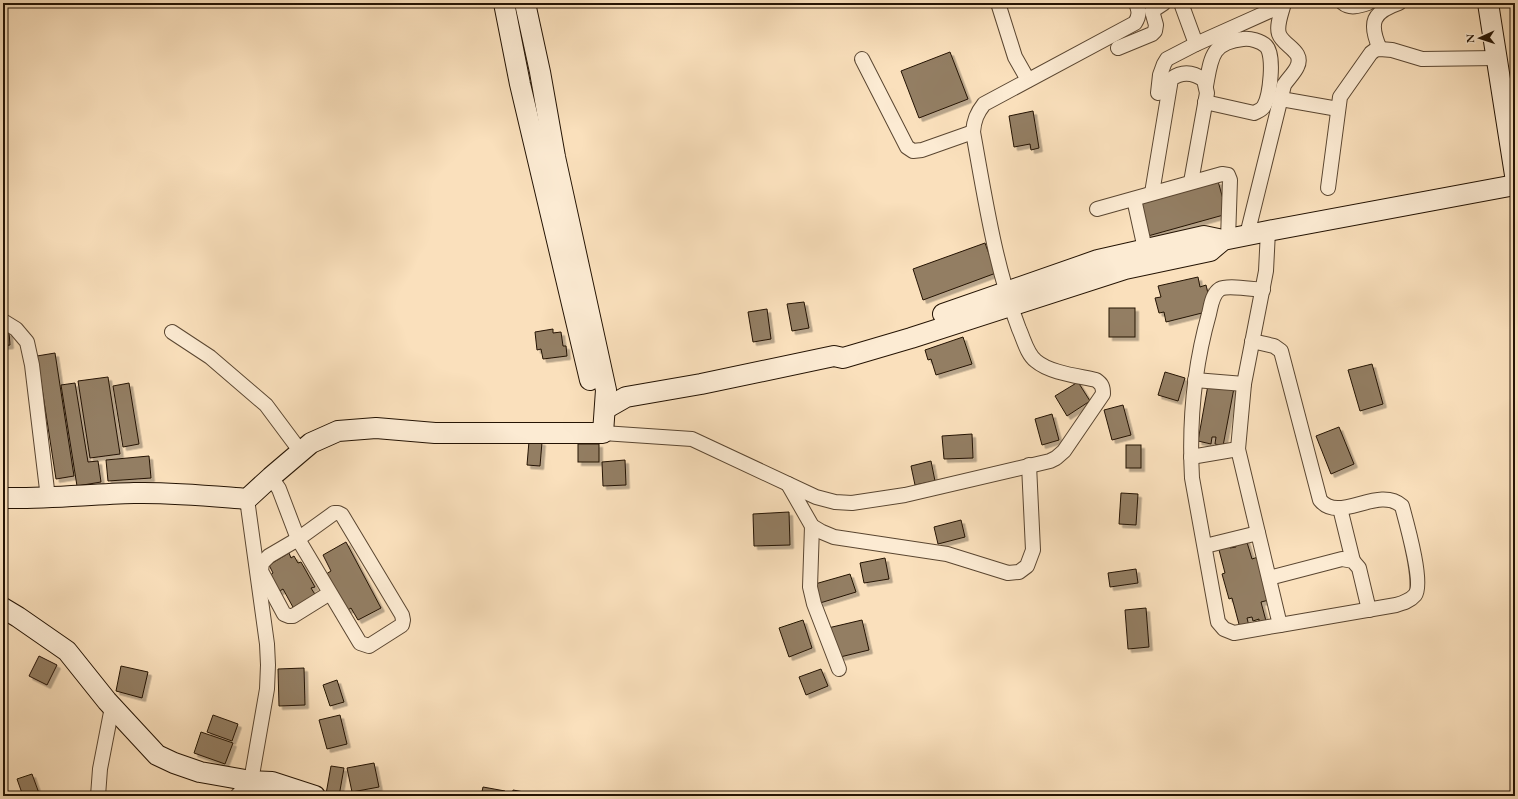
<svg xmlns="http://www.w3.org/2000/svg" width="1518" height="799" font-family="'EB Garamond',serif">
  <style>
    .building { fill: #937e63; stroke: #241303; filter: url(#shadow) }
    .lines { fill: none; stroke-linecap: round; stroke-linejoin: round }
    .street-casing { stroke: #5a4631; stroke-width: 16 }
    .secondary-casing { stroke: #241303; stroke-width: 22 }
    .street { stroke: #fcebd3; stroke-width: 14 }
    .secondary { stroke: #fcebd3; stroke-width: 20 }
  </style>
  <defs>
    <filter id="shadow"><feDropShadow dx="3.5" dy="3.5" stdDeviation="0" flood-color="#0004"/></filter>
  </defs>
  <rect width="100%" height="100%" fill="#fae0bc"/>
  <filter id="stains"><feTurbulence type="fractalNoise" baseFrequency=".005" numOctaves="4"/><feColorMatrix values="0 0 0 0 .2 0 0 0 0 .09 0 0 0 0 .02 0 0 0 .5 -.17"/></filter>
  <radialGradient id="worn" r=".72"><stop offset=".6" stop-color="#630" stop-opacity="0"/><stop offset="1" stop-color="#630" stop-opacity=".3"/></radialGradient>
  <g class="building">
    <polygon points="950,52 968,99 919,118 901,71"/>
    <polygon points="1033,111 1039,148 1031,150 1030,144 1014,147 1009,116"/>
    <polygon points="1218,181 1227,214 1148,236 1139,203"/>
    <polygon points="985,243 996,273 923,300 913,269"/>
    <polygon points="1198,277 1200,287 1206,285 1210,302 1204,303 1206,312 1166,322 1164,312 1159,313 1155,298 1161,297 1158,286"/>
    <polygon points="804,302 809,328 792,331 787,304"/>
    <rect x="1109" y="308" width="26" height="29"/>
    <polygon points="767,309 771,339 753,342 748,312"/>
    <polygon points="553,329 553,333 561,332 563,346 566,346 567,356 543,359 541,349 537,350 535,332"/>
    <polygon points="9,332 10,345 3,346 3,333"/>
    <polygon points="963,337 972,364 936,375 931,359 928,360 925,350"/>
    <polygon points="55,353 74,476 56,479 37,356"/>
    <polygon points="1372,364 1383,404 1360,411 1348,370"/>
    <polygon points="1165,372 1185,378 1178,401 1158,395"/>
    <polygon points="108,377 120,454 90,458 78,381"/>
    <polygon points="1078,382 1090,401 1067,416 1055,396"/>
    <polygon points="75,383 88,462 98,461 101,482 77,486 61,385"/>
    <polygon points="129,383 139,444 123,447 113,386"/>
    <polygon points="1208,385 1234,388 1223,446 1215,444 1216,437 1212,437 1211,444 1198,441"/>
    <polygon points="1123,405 1131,435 1112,440 1104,410"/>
    <polygon points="1052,414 1059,440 1042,445 1035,419"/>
    <polygon points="1339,427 1354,464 1331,474 1316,436"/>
    <polygon points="972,434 973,458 944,459 942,436"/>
    <polygon points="529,441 542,442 540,466 527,465"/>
    <rect x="578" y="444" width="21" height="18"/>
    <rect x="1126" y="445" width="15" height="23"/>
    <polygon points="149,456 151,478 108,481 106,460"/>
    <polygon points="625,460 626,485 603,486 602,462"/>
    <polygon points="931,461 935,481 915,485 911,466"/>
    <polygon points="1121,493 1138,494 1136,525 1119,524"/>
    <polygon points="789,512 790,545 754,546 753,514"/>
    <polygon points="961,520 965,537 938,544 934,527"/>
    <polygon points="1246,539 1252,559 1258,557 1269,600 1261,602 1266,621 1259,623 1259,619 1253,621 1252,617 1247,618 1249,626 1240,628 1232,598 1229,599 1222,574 1225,573 1218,546 1229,543 1230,548 1236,547 1235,542"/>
    <polygon points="346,542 381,608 358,620 351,608 343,613 323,576 331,571 323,555"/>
    <polygon points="289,553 291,558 294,556 298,563 301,562 315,587 311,588 316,596 294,609 283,589 278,592 269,576 273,573 269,565"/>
    <polygon points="885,558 889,579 864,583 860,563"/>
    <polygon points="1136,569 1138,583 1110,587 1108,573"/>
    <polygon points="850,574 856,592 820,603 815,584"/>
    <polygon points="1146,608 1149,647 1128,649 1125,610"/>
    <polygon points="803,620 812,648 789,657 779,628"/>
    <polygon points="862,620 869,650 836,658 828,628"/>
    <polygon points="39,656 57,665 47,685 29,676"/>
    <polygon points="121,666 148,672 142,698 116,691"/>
    <polygon points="304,668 305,705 279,706 278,669"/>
    <polygon points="821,669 828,686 806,695 799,677"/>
    <polygon points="337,680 344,702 330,706 323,685"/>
    <polygon points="213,715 238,724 232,741 207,732"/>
    <polygon points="340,715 347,744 327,749 319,720"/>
    <polygon points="201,732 233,743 225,764 194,753"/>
    <polygon points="374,763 379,787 352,792 347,768"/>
    <polygon points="331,766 344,768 339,796 326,794"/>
    <polygon points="32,774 40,796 23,796 17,779"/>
    <polygon points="483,787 505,791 504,796 481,796"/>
    <polygon points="513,790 524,792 523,796 512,796"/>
  </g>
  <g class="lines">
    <g class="street-casing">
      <g id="street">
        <polyline points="998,3 1015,57 1028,80"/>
        <polyline points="1181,3 1196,44"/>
        <path d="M1343 3C1350 9 1359 6 1368 3"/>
        <polyline points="1118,48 1152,34 1155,31 1156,25 1152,11 1164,3"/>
        <path d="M1380 49C1368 22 1373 12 1399 3"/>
        <polyline points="862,59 907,147 913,151 922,150 973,132"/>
        <polyline points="1158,93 1160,75 1164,64 1167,59 1196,44 1283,5"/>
        <polyline points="1281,99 1338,109"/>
        <path d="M1205 102 1254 113C1258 111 1262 110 1264 106 1270 96 1275 55 1266 46 1261 41 1250 38 1243 39 1211 42 1211 59 1206 86"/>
        <polyline points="1328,188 1340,97 1371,53 1375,50 1380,49 1392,50 1422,59 1497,58"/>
        <path d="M1152 193 1171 79C1182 71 1193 72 1204 80L1207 93 1191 182"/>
        <polyline points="1134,199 1145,249"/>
        <polyline points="1097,209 1222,174 1228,175 1230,180 1228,239"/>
        <path d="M1247 235 1284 85C1288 79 1295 72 1297 67 1305 51 1283 46 1279 34 1276 25 1282 12 1284 3"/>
        <path d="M1263 290C1253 289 1227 285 1220 289 1212 294 1211 306 1209 314 1194 367 1189 423 1192 478L1218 622 1224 629 1234 633 1280 625"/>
        <polyline points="3,321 16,329 27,342 32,365 48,498"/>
        <polyline points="172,332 210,357 266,405 301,452"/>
        <path d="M1252 341 1274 346 1281 351 1320 500C1339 524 1378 485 1402 506 1406 521 1424 584 1415 595 1410 601 1403 603 1396 605L1280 625 1238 449 1244 384 1266 271 1268 231"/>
        <polyline points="1195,380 1244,384"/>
        <path d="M603 433 692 439 816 497 835 502 852 503 905 495 1050 461 1056 458 1064 451 1103 394C1103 387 1102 384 1096 380 1079 376 1050 373 1036 361 1027 354 1024 340 1019 329 995 266 985 198 973 132 974 120 977 113 984 104L1135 23C1140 15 1139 11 1136 3"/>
        <polyline points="1191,457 1238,449"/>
        <polyline points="271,477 279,489 298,539 360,643 369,646 402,625 403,620 402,615 342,515 338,513 334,513 298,539 269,556 262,563 261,571 284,614 289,616 293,616 330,593"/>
        <polyline points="788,484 812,526 822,532 834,537 947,554 1008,573 1019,572 1027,566 1033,550 1029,465"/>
        <polyline points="1340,508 1353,561"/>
        <polyline points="812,526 810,587 814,604 839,669"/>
        <polyline points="1205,546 1258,533"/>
        <polyline points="1269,578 1342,559 1353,561 1359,568 1369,610"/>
        <polyline points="98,796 100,769 112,707"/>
        <polyline points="237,796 251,781 267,689 268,665 267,644 247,499"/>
      </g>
    </g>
    <g class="secondary-casing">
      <g id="secondary">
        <polyline points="504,3 520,84 590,380"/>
        <polyline points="1488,3 1515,175"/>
        <polyline points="943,314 1098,260 1204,236 1223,240"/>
        <polyline points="605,409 626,397 701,384 834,356 843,358 911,338 1125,269 1210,251 1223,240 1268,231 1515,185"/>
        <path d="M3 498C47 499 91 494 134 493 172 492 210 496 247 499L271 477 311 443 338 431 376 428 435 433H603L606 390 555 157 540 72 525 3"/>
        <polyline points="3,608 18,617 67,651 107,701 157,755 174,763 200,772 251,781 272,782 315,796"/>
      </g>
    </g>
    <use href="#street" class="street"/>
    <use href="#secondary" class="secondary"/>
  </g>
  <rect width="1518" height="799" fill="none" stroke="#fae0bc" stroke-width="16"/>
  <rect x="4" y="4" width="1510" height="791" fill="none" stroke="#241303" stroke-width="2"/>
  <rect x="8" y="8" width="1502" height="783" fill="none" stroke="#241303"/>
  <g transform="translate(1480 38) rotate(267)" stroke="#fcebd3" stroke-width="3" paint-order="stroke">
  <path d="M0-3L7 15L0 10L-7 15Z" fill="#241303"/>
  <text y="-6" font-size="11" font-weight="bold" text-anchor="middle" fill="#241303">N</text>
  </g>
  <rect width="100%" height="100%" filter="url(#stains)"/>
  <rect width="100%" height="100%" fill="url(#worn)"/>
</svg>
